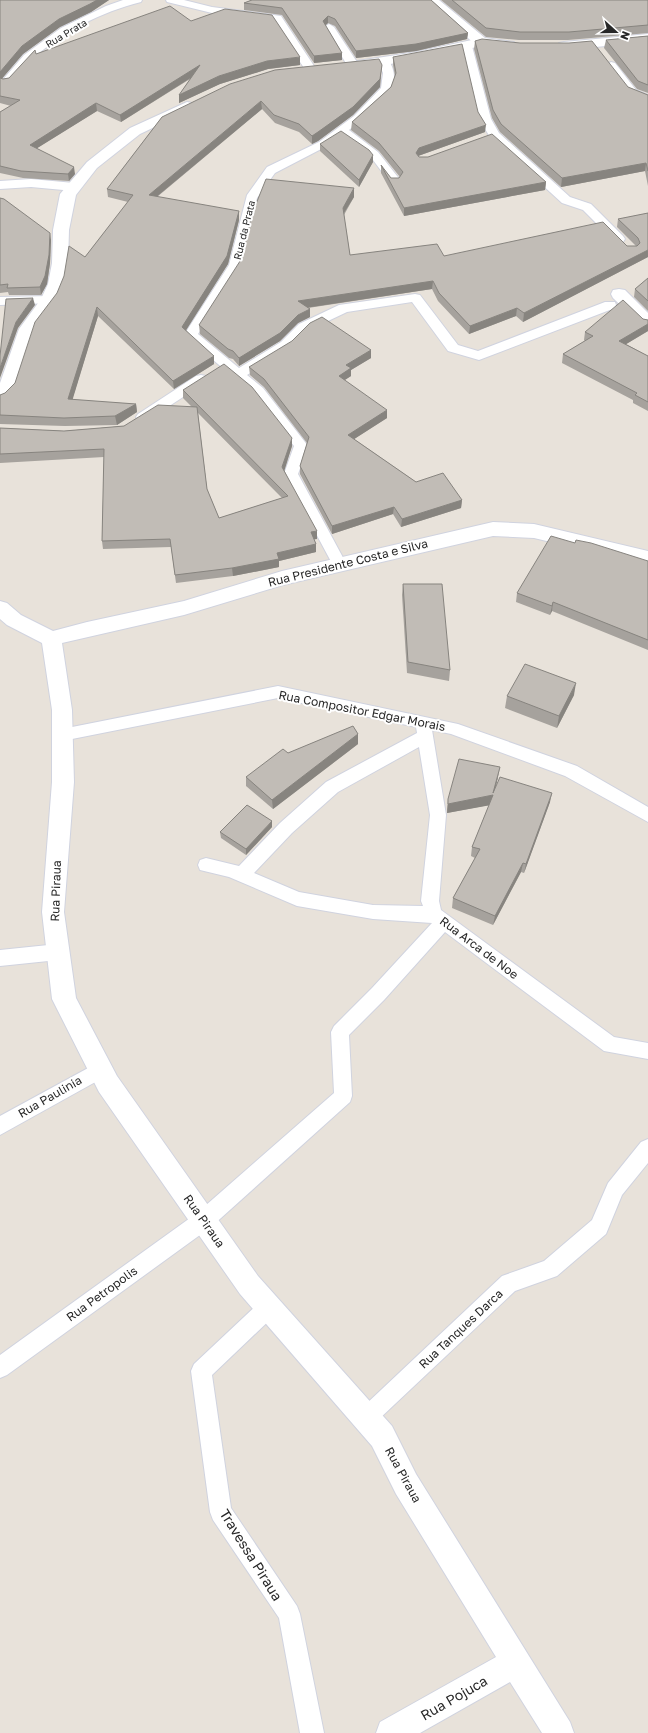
<svg xmlns="http://www.w3.org/2000/svg" width="648" height="1733" font-family="'Golos Text',sans-serif">
  <style>
    .lines { fill: none; stroke-linecap: round; stroke-linejoin: round }
    .service-casing { stroke: #d0d3df; stroke-width: 2 }
    .minor-casing { stroke: #d0d3df; stroke-width: 2 }
    .secondary-casing { stroke: #d0d3df; stroke-width: 2 }
    .service { fill: #fff; fill-rule: evenodd }
    .minor { fill: #fff; fill-rule: evenodd }
    .secondary { fill: #fff; fill-rule: evenodd }
    .wall { fill: #a6a29d; fill-rule: evenodd }
    .shaded-wall { fill: #87847f }
    .building { fill: #c1bcb6; stroke: #87847f }
    .labels { text-anchor: middle; stroke-width: 4; stroke-linejoin: round; paint-order: stroke }
    .far-street-label { font-size: 10px; fill: #272727; stroke: #fff }
    .street-label { font-size: 12px; fill: #272727; stroke: #fff }
    .near-street-label { font-size: 14px; fill: #272727; stroke: #fff }
  </style>
  <rect width="100%" height="100%" fill="#e8e2da"/>
  <g class="lines">
    <g class="service-casing">
      <g id="service">
        <path d="M142 0 141 2C101 12 63 32 32 59 23 67 17 76 9 84L5 85 0 83 24 55 61 28 106 6 123 0Z"/>
        <polygon points="166,0 184,0 212,7 281,16 316,69 310,72 306,71 273,21 212,13 167,2"/>
        <polygon points="329,24 334,27 359,65 357,67 349,67 347,65 324,27"/>
        <polygon points="467,43 472,46 491,119 499,133 570,197 591,204 623,236 625,239 623,242 615,242 583,210 562,203 490,137 479,119 462,46"/>
        <path d="M384 58 388 59C394 68 396 78 392 89 388 99 358 123 349 130L378 152 401 181 399 184H391L370 156 341 136 327 146 275 173 257 198 241 265 198 334 239 368 281 342 299 324 339 305 415 294 420 295 458 345 478 351 605 302H615L616 305 615 308 479 360 448 351 412 302 347 312 309 330 291 348 247 375 263 388 308 446 298 474 347 565 345 569 340 570 335 569 284 474 294 446 253 394 184 335 229 265 247 195 267 167 319 142 354 116 381 88 383 73 378 61Z"/>
        <polygon points="611,62 615,63 636,90 648,95 648,102 628,94 605,65"/>
        <polygon points="31,179 74,183 80,187 74,191 31,187 0,189 0,181"/>
        <polygon points="49,296 54,297 55,300 54,303 0,305 0,297"/>
        <polygon points="201,375 206,376 208,379 206,382 148,420 138,420 136,417 138,414 196,376"/>
        <path d="M278 686 458 724 577 766 648 807V822L565 776 451 734 432 730 446 815 439 901 441 910 614 1037 648 1043V1059L604 1051 445 932 384 1000 349 1035 352 1096 350 1102 211 1227 7 1375 0 1378V1355L197 1213 334 1093 331 1032 334 1026 372 988 432 923 373 919 297 906 229 877 200 870 198 865 200 860 206 858 239 866 280 823 326 782 417 733 416 727 278 698 62 741 56 739 54 735 56 731 62 729ZM419 747 430 815 421 901 423 906 373 905 299 892 254 873 292 833 338 792Z"/>
        <polygon points="58,944 64,947 67,952 64,957 58,960 0,966 0,950"/>
        <polygon points="101,1061 108,1063 110,1069 108,1075 0,1135 0,1116"/>
        <polygon points="648,1139 648,1163 622,1195 606,1234 557,1276 515,1291 378,1420 371,1424 364,1420 360,1413 364,1406 502,1276 544,1261 592,1220 608,1183 641,1142"/>
        <polygon points="268,1298 275,1301 278,1308 275,1315 212,1375 231,1508 297,1606 300,1614 324,1733 300,1733 279,1618 213,1520 210,1512 191,1371 194,1364 261,1301"/>
      </g>
    </g>
    <g class="minor-casing">
      <g id="minor">
        <polygon points="481,38 486,39 488,42 486,45 416,60 351,70 346,69 344,66 346,63 351,62 416,52"/>
        <polygon points="187,102 192,103 194,106 192,109 140,134 97,168 76,195 69,230 68,263 64,284 57,300 35,330 15,391 6,400 0,402 0,383 19,329 41,299 48,284 52,263 53,230 60,194 87,162 130,128"/>
        <polygon points="619,289 625,290 648,313 648,327 642,326 613,298 611,294 613,290"/>
        <polygon points="493,522 534,524 648,551 648,565 534,538 493,536 283,585 184,615 62,643 72,710 74,782 64,912 76,998 117,1076 258,1276 392,1426 416,1474 570,1722 574,1733 542,1733 510,1682 420,1733 376,1733 380,1722 496,1657 396,1494 372,1446 240,1294 99,1092 52,999 42,912 52,782 52,710 42,643 7,625 0,619 0,601 7,603 21,615 53,631 87,622 184,601 282,571"/>
      </g>
    </g>
    <g class="secondary-casing">
      <g id="secondary">
        <polygon points="424,0 439,0 485,38 514,42 516,45 514,48 509,49 476,45"/>
        <polygon points="648,34 648,42 564,50 559,49 557,46 559,43 564,42"/>
      </g>
    </g>
    <use href="#service" class="service"/>
    <use href="#minor" class="minor"/>
    <use href="#secondary" class="secondary"/>
  </g>
  <g class="wall">
    <polygon points="0,0 109,0 91,12 60,27 23,54 2,78 3,79 9,78 36,54 191,21 300,65 268,69 220,84 179,103 179,95 190,79 121,122 97,111 37,148 75,174 69,181 23,178 0,173 0,112 11,106 0,103"/>
    <polygon points="251,0 431,0 468,33 467,39 416,51 356,58 335,26 328,23 325,25 342,53 342,60 314,63 282,15 244,10 244,3"/>
    <polygon points="441,0 648,0 648,33 568,40 519,40 486,37"/>
    <polygon points="648,36 648,93 637,89 604,48 606,40"/>
    <polygon points="475,41 628,87 648,95 648,186 645,171 561,187 500,132 492,118 474,49"/>
    <polygon points="393,57 478,112 485,132 418,156 419,157 546,182 545,190 404,216 381,173 381,165 391,178 399,178 400,177 379,151 351,130 352,122 391,87 395,76 393,65"/>
    <polygon points="381,73 380,87 353,115 318,141 312,144 299,132 275,123 262,109 157,197 239,220 228,264 186,330 214,364 174,389 98,316 72,400 136,404 137,412 117,425 65,426 0,424 0,395 5,393 15,383 85,257 128,202 108,197 107,189 162,117"/>
    <polygon points="320,144 373,162 359,187 320,151"/>
    <polygon points="354,188 354,197 344,215 350,255 444,256 627,246 636,246 617,227 618,219 648,213 648,257 523,322 516,316 469,334 438,301 432,289 308,308 310,309 310,317 298,323 280,341 239,366 233,359 229,358 200,334 199,325"/>
    <polygon points="0,198 51,240 50,263 47,284 41,295 9,295 8,292 0,293"/>
    <polygon points="648,278 648,311 634,297 635,289"/>
    <polygon points="643,319 648,320 648,331 626,344 648,356 648,411 633,403 633,400 562,363 563,354 585,341 584,340 585,332"/>
    <polygon points="371,350 371,358 351,370 351,376 344,380 387,418 354,439 416,482 462,500 461,508 401,527 393,514 332,534 300,474 300,466 307,443 264,387 250,375 249,367"/>
    <path d="M183 390 292 446 284 470 317 539H314L316 544V552L279 561V567L233 576 176 583 171 547 103 549 102 541 104 457 0 463V428L64 431 124 426 192 407 183 398ZM198 413 282 498 219 518 207 489Z"/>
    <polygon points="648,561 648,650 552,611 550,615 516,602 517,593"/>
    <polygon points="403,584 450,670 449,681 407,673 402,595"/>
    <polygon points="574,695 557,728 505,708 507,696"/>
    <polygon points="358,734 358,744 273,809 246,786 246,777 288,753"/>
    <polygon points="498,777 495,789 550,802 524,873 521,872 493,925 452,908 453,898 475,858 471,856 472,847 489,805 447,813 447,809 448,799"/>
    <polygon points="272,827 246,855 221,838 220,832"/>
  </g>
  <g class="shaded-wall">
    <polygon points="97,0 109,0 91,12 60,27 23,54 0,81 0,72 22,46 59,19"/>
    <polygon points="328,16 328,23 323,28 323,21"/>
    <polygon points="468,33 467,39 416,51 356,58 356,51"/>
    <polygon points="342,53 342,60 314,63 314,56"/>
    <polygon points="300,57 300,65 268,69 220,84 179,103 179,95 219,76 267,61"/>
    <polygon points="200,65 200,72 121,122 120,115"/>
    <polygon points="382,65 381,73 380,87 353,115 318,141 312,144 312,136"/>
    <polygon points="261,101 262,109 149,203 149,195"/>
    <polygon points="96,103 97,111 31,152 30,145"/>
    <polygon points="486,125 485,132 418,156 416,153 419,148"/>
    <polygon points="373,155 373,162 359,187 359,180"/>
    <polygon points="646,163 645,171 561,187 562,178"/>
    <polygon points="74,167 75,174 69,181 68,174"/>
    <polygon points="546,182 545,190 404,216 404,208"/>
    <polygon points="354,188 354,197 342,216 343,208"/>
    <polygon points="239,211 239,220 228,264 183,335 182,327"/>
    <polygon points="50,233 51,240 50,263 47,284 41,295 40,287"/>
    <polygon points="648,250 648,257 523,322 524,313"/>
    <polygon points="433,281 432,289 298,309 298,301"/>
    <polygon points="33,298 35,305 18,328 0,378 0,368 16,322"/>
    <polygon points="97,307 98,316 70,408 68,399"/>
    <polygon points="517,308 516,316 469,334 470,326"/>
    <polygon points="310,309 310,317 298,323 280,341 239,366 239,358 298,315"/>
    <polygon points="648,324 648,331 618,349 619,341"/>
    <polygon points="371,350 371,358 351,370 351,376 339,384 339,376 346,365"/>
    <polygon points="214,356 214,364 174,389 173,381"/>
    <polygon points="136,404 137,412 117,425 115,416"/>
    <polygon points="387,410 387,418 348,443 348,435"/>
    <polygon points="292,438 292,446 283,475 282,467"/>
    <polygon points="462,500 461,508 401,527 402,519"/>
    <polygon points="394,507 393,514 332,534 332,526"/>
    <polygon points="317,531 317,539 311,540 311,532"/>
    <polygon points="316,544 316,552 279,561 279,567 233,576 232,568 277,553"/>
    <polygon points="553,602 552,611 550,615 552,606"/>
    <polygon points="576,683 574,695 557,728 559,716"/>
    <polygon points="358,734 358,744 273,809 272,800"/>
    <polygon points="500,767 498,777 492,803 493,793"/>
    <polygon points="552,793 550,802 524,873 526,864"/>
    <polygon points="493,795 491,805 447,813 448,804"/>
    <polygon points="272,821 272,827 246,855 246,849"/>
    <polygon points="523,863 521,872 493,925 495,916"/>
  </g>
  <g class="building">
    <polygon points="0,0 97,0 90,4 59,19 22,46 0,72"/>
    <polygon points="252,0 431,0 468,33 416,44 356,51 335,19 328,16 323,21 342,53 314,56 282,8 244,3"/>
    <polygon points="452,0 648,0 648,25 569,32 520,32 486,28"/>
    <polygon points="170,6 191,21 225,9 272,15 300,57 267,61 219,76 179,95 200,65 120,115 96,103 30,145 74,167 68,174 21,171 0,166 0,112 20,100 0,96 0,78 3,79 9,78 35,50 36,54"/>
    <polygon points="648,36 648,85 638,81 606,40"/>
    <polygon points="482,39 520,43 569,43 592,41 628,87 648,95 648,171 646,163 562,178 501,124 493,110 475,41"/>
    <polygon points="462,44 478,112 486,125 419,148 416,153 419,157 428,157 492,134 546,182 404,208 381,165 391,178 399,178 403,172 379,143 352,122 391,87 396,73 393,57"/>
    <polygon points="379,59 382,65 380,79 353,107 318,132 312,136 299,124 274,115 261,101 149,195 239,211 227,256 182,327 214,356 173,381 97,307 68,399 136,404 115,416 64,418 0,415 0,395 5,393 15,383 35,322 57,293 64,276 69,246 85,257 133,195 107,189 162,117 230,84 275,70"/>
    <polygon points="341,131 369,150 373,155 359,180 320,144"/>
    <polygon points="266,179 354,188 343,208 350,255 437,244 444,256 603,222 627,246 637,246 640,243 638,238 618,219 648,213 648,250 524,313 517,308 470,326 439,293 433,281 298,301 310,309 298,315 280,333 239,358 233,351 228,349 199,325 242,258 252,214"/>
    <polygon points="0,198 4,199 50,233 49,255 45,276 40,287 7,288 8,284 0,285"/>
    <polygon points="648,278 648,301 635,289"/>
    <polygon points="33,298 16,322 0,368 0,356 6,299"/>
    <polygon points="623,300 643,319 648,320 648,324 619,341 648,356 648,402 635,395 637,393 563,354 593,336 585,332"/>
    <polygon points="322,317 371,350 346,365 351,368 339,376 387,410 348,435 416,482 443,473 462,500 402,519 394,507 332,526 300,466 309,437 264,379 249,367 292,341 310,323"/>
    <polygon points="224,364 252,387 292,438 282,467 317,531 311,532 316,544 277,553 279,559 232,568 175,575 170,539 102,541 104,449 0,454 0,428 64,431 124,426 158,405 197,407 207,489 219,518 288,496 183,390"/>
    <polygon points="551,536 575,543 576,540 591,543 648,561 648,640 553,602 552,606 517,593"/>
    <polygon points="403,584 442,584 450,670 408,662"/>
    <polygon points="525,664 576,683 559,716 507,696"/>
    <polygon points="353,726 358,734 272,800 246,777 283,749 288,753"/>
    <polygon points="459,759 500,767 493,793 500,777 552,793 526,864 523,863 495,916 453,898 480,849 472,847 493,795 448,804 448,799"/>
    <polygon points="247,805 272,821 246,849 220,832"/>
  </g>
  <g class="labels">
    <g class="far-street-label">
      <text transform="translate(66 33) rotate(-31)" y="4">Rua Prata</text>
      <text transform="translate(244 230) rotate(-76)" y="4">Rua da Prata</text>
    </g>
    <g class="street-label">
      <text transform="translate(348 563) rotate(-14)" y="4">Rua Presidente Costa e Silva</text>
      <text transform="translate(362 711) rotate(11)" y="4">Rua Compositor Edgar Morais</text>
      <text transform="translate(56 891) rotate(-88)" y="4">Rua Piraua</text>
      <text transform="translate(479 948) rotate(37)" y="4">Rua Arca de Noe</text>
      <text transform="translate(50 1097) rotate(-30)" y="4">Rua Paulinia</text>
      <text transform="translate(204 1221) rotate(55)" y="4">Rua Piraua</text>
      <text transform="translate(102 1294) rotate(-36)" y="4">Rua Petropolis</text>
      <text transform="translate(461 1329) rotate(-43)" y="4">Rua Tanques Darca</text>
      <text transform="translate(403 1475) rotate(61)" y="4">Rua Piraua</text>
    </g>
    <g class="near-street-label">
      <text transform="translate(251 1555) rotate(58)" y="5">Travessa Piraua</text>
      <text transform="translate(454 1698) rotate(-30)" y="5">Rua Pojuca</text>
    </g>
  </g>
  <g transform="translate(616 32) rotate(111)" stroke="#ffffff" stroke-width="3" paint-order="stroke">
  <path d="M0-3L7 15L0 10L-7 15Z" fill="#272727"/>
  <text y="-6" font-size="11" font-weight="bold" text-anchor="middle" fill="#272727">N</text>
  </g>
</svg>
